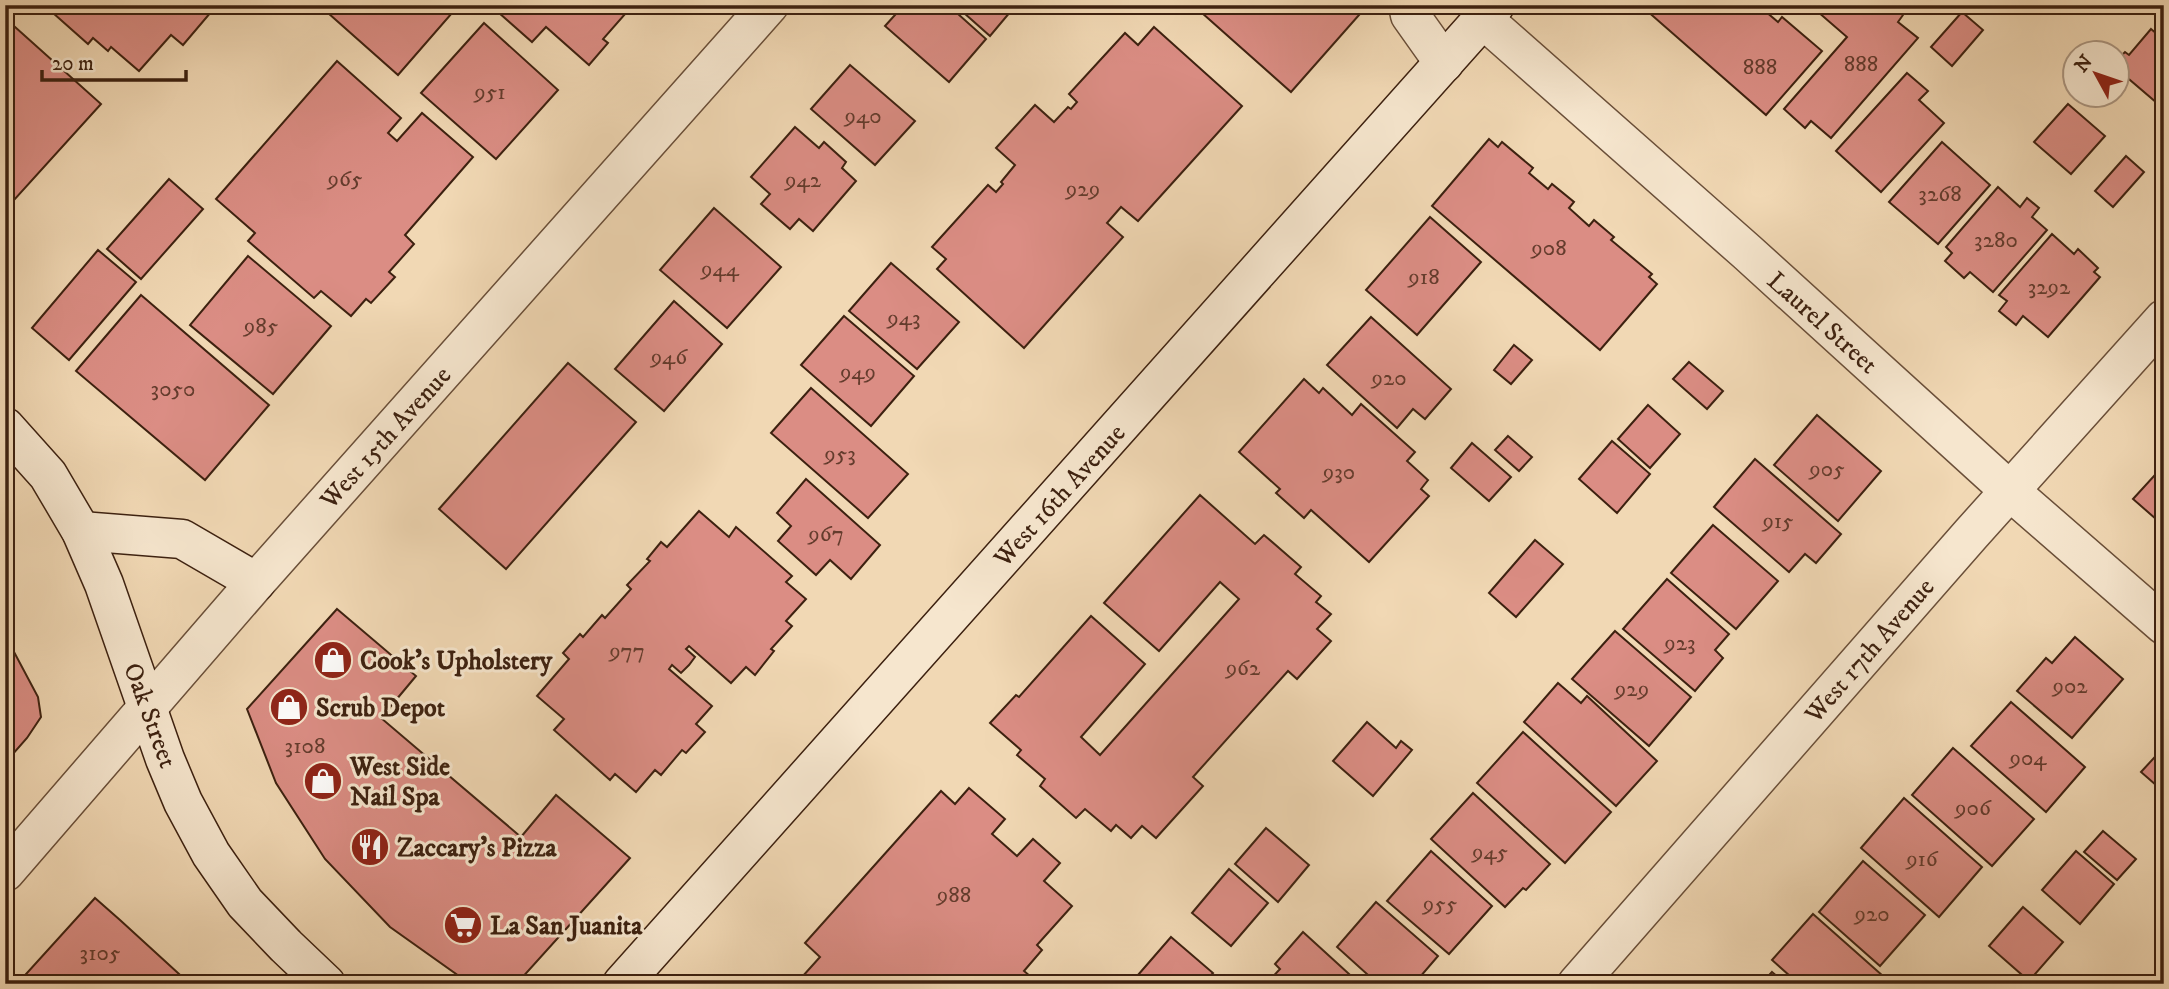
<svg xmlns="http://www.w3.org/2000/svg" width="2169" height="989" font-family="'IM FELL DW Pica',serif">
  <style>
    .building { fill: #db8d84; stroke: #3d2110; stroke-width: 2 }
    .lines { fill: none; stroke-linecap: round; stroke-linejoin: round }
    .street-casing { stroke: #6a4f39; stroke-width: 41 }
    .secondary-casing { stroke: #3d2110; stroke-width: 41 }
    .street { stroke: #f6e6ce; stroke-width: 38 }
    .secondary { stroke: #f6e6ce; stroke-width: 38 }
    .labels { text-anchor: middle; stroke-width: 6; stroke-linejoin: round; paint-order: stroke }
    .number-label { font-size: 23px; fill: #643c2d }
    .street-label { font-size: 26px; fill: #3d2110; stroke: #f6e6ce }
    .poi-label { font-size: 26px; font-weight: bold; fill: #3d2110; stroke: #f6e6ce; text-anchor: start }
  </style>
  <rect width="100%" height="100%" fill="#f1d8b4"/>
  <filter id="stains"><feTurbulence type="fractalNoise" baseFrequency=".00286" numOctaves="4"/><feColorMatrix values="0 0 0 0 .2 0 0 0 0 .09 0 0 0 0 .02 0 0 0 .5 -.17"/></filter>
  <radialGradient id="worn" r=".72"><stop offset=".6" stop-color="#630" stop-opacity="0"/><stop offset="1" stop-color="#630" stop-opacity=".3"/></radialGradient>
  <g class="building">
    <polygon points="44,5 217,5 183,45 171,35 139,71 111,47 108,51 93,38 88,44"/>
    <polygon points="319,5 459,5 398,75"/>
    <polygon points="490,5 633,5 603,39 608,43 589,65 546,27 532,42"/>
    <polygon points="904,5 948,5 986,39 949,82 885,26"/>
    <polygon points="955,5 1016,5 990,36"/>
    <polygon points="1193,5 1349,5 1359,15 1291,92"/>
    <polygon points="1651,5 1758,5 1778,22 1782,17 1822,51 1766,115 1646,10"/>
    <polygon points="1810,5 1892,5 1903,15 1898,22 1918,38 1831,138 1811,121 1805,128 1784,109 1847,37"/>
    <polygon points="1962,12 1983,30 1952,66 1931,47"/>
    <polygon points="5,18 101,104 5,210"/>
    <polygon points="484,23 558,90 496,159 421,93"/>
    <polygon points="1154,27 1242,106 1138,221 1121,207 1107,223 1123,237 1024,348 937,269 946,259 932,247 988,185 996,192 1003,184 1001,182 1015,165 996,148 1035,105 1054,122 1068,107 1071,109 1077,102 1069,94 1125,33 1138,45"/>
    <polygon points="2151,29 2164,40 2164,109 2116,68 2116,61 2125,52 2129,55"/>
    <polygon points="337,61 401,118 388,133 397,141 422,113 473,157 405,235 414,244 389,272 395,277 371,303 366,299 351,316 321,291 314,298 248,241 255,233 216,199"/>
    <polygon points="850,65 915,121 875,165 811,109"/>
    <polygon points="1907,73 1928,91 1919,100 1944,123 1881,192 1836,151"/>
    <polygon points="2068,104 2105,136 2071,174 2034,142"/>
    <polygon points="795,127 819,148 824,142 846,162 842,168 856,181 813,231 799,219 790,229 761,204 770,194 751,177"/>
    <polygon points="1489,139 1498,147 1502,142 1533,168 1529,173 1548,189 1552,184 1574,202 1569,208 1589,226 1594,220 1614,237 1611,240 1652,274 1649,277 1657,284 1600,350 1432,206"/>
    <polygon points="1942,142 1990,185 1938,244 1889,202"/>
    <polygon points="2126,156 2144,172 2113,207 2095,191"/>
    <polygon points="169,179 203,209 141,279 107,249"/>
    <polygon points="1998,187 2020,207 2027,198 2039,208 2032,217 2047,230 1993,292 1970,272 1964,278 1945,261 1952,253 1946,247"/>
    <polygon points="714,208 781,267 727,328 660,270"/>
    <polygon points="1430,217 1481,262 1417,335 1366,290"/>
    <polygon points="2052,234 2074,254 2078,249 2098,268 2094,272 2100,277 2048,337 2023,316 2016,325 1999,311 2007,301 1999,295"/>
    <polygon points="98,250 136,282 69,360 32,328"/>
    <polygon points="248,256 331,326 273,394 190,325"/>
    <polygon points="891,263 959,322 917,369 849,311"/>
    <polygon points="141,295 269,405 205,480 76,371"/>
    <polygon points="674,301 722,344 664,411 615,369"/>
    <polygon points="844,316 914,376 871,426 801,365"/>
    <polygon points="1371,317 1451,389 1425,419 1413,409 1397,428 1327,365"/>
    <polygon points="1514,345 1532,360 1511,384 1494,370"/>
    <polygon points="1689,362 1723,391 1707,409 1673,379"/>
    <polygon points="568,363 636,422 506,569 439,509"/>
    <polygon points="1304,379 1319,393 1323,388 1352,415 1361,404 1415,452 1407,461 1428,480 1421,489 1429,496 1369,562 1311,510 1304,518 1276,493 1280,489 1239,452"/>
    <polygon points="811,388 908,474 868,518 771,433"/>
    <polygon points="1648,405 1680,434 1650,468 1618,439"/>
    <polygon points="1817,415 1881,471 1838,521 1774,465"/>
    <polygon points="1508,436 1532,457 1519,471 1495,450"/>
    <polygon points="1612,441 1650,474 1617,513 1579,479"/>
    <polygon points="1472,443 1511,477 1489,501 1451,468"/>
    <polygon points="1755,459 1841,534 1816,563 1805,554 1789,572 1714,507"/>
    <polygon points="2164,465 2164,526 2133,499"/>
    <polygon points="806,479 880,545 851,579 830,560 816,575 778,541 791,526 777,513"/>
    <polygon points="1200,495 1255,544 1264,535 1301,567 1295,574 1321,596 1316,602 1331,614 1317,629 1331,641 1297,679 1288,671 1193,777 1203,786 1156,838 1142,826 1131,838 1116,825 1111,831 1085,809 1076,818 1040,786 1045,779 1017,755 1021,750 990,723 1016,695 1019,697 1091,616 1145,664 1081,737 1100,755 1239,599 1220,582 1159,651 1104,603"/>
    <polygon points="699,511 729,537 736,527 792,576 786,582 806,599 786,621 792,626 771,649 774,651 755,675 746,667 731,683 689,646 686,649 695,657 689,665 681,673 672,665 669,669 712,706 696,724 705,732 686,753 682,750 661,775 655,770 636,792 615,774 610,780 554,730 564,719 537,696 569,659 563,653 580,634 583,637 602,615 605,618 631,589 627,585 650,561 647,559 661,542 667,547"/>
    <polygon points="1713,525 1778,581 1736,629 1671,573"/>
    <polygon points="1535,540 1563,564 1516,617 1489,593"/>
    <polygon points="1667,579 1729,634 1715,650 1723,658 1695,691 1623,629"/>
    <polygon points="337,609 416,676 381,718 521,837 556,795 630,858 520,980 459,976 390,927 325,859 276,783 247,709"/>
    <polygon points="1615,631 1691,697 1649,746 1572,679"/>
    <polygon points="5,635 38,697 41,717 27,738 5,763"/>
    <polygon points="2075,637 2123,679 2072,738 2017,691 2046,658 2052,663"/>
    <polygon points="1558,683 1581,703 1587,696 1657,761 1616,806 1524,722"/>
    <polygon points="2011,702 2085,767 2046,812 1971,746"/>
    <polygon points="1367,722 1396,748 1401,741 1412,750 1373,796 1333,761"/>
    <polygon points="1523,732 1611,812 1565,863 1477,783"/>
    <polygon points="2164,747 2164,792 2141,772"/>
    <polygon points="1953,748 2034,819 1992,866 1912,795"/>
    <polygon points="969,788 1005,819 992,834 1017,856 1033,839 1060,863 1044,881 1072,906 1037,945 1042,950 1024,971 1030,976 1023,984 809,984 802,977 820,957 805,943 941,791 955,804"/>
    <polygon points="1473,793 1550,864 1526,890 1523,888 1505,907 1431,839"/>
    <polygon points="1904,798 1982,867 1939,917 1861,848"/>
    <polygon points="1266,828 1309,865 1278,902 1235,864"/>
    <polygon points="2103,831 2136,859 2117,880 2084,852"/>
    <polygon points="1431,851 1492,906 1449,954 1387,901"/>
    <polygon points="2076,851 2114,884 2080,924 2042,890"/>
    <polygon points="1863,861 1925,915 1880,966 1819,912"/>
    <polygon points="1229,869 1268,903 1231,946 1192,913"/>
    <polygon points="95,898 120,920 190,984 17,984"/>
    <polygon points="1376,902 1438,956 1414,984 1378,984 1337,947"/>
    <polygon points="2023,907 2063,942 2029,981 1989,946"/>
    <polygon points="1813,914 1892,984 1799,984 1772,960"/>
    <polygon points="1303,932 1360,984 1266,984 1280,969 1275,964"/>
    <polygon points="1171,937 1213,973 1203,984 1148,984 1138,975"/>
    <polygon points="1772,972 1786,984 1761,984"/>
  </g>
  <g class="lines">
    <g class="street-casing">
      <g id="street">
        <polyline points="1408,5 1410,15 1444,63"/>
        <polyline points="1483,19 1747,252 2010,491 2164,625"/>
        <polyline points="5,872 256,582 769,5"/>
        <polyline points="1577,984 1971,534 2164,319"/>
      </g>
    </g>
    <g class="secondary-casing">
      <g id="secondary">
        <polyline points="5,427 48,475 81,531 104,584 165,759 183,802 211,854 245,903 286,946 326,984"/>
        <polyline points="81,531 182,539 256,582"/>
        <polyline points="622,984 1495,5"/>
      </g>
    </g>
    <use href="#street" class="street"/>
    <use href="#secondary" class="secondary"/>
  </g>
  <defs>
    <g id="shop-disc" transform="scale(2.0125)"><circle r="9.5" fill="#8f2418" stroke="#f6e6ce"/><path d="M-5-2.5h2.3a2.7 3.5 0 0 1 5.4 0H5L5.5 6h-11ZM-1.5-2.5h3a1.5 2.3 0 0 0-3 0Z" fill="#fff"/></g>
    <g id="restaurant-disc" transform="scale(2.0125)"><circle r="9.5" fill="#8f2418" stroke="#f6e6ce"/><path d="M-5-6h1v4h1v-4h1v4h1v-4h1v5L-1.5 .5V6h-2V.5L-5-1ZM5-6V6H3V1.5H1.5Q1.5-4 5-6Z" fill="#fff"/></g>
    <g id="supermarket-disc" transform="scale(2.0125)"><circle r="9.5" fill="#8f2418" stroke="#f6e6ce"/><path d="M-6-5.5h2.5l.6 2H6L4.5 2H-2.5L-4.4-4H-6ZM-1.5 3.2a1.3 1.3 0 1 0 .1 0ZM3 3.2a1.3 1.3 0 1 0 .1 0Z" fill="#fff"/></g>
  </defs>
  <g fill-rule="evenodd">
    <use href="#shop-disc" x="333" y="660"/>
    <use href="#shop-disc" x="289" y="707"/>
    <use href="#shop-disc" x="323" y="781"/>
    <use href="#restaurant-disc" x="370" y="847"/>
    <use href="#supermarket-disc" x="463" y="925"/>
  </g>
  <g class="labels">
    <g class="number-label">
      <text x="1861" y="71">888</text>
      <text x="1760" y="74">888</text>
      <text x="490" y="99">951</text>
      <text x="863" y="123">940</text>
      <text x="345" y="186">965</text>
      <text x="803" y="187">942</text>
      <text x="1083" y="196">929</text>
      <text x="1940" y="201">3268</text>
      <text x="1996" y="247">3280</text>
      <text x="1549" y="255">908</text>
      <text x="720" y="276">944</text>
      <text x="1424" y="284">918</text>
      <text x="2049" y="294">3292</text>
      <text x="904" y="325">943</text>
      <text x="261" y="333">985</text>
      <text x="669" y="364">946</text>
      <text x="858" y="379">949</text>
      <text x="1389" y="385">920</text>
      <text x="173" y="396">3050</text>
      <text x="840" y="461">953</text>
      <text x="1827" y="476">905</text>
      <text x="1339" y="479">930</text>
      <text x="1778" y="528">915</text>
      <text x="826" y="541">967</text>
      <text x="1680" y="650">923</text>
      <text x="627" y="658">977</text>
      <text x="1243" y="675">962</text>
      <text x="2070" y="693">902</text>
      <text x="1632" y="696">929</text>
      <text x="305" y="753">3108</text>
      <text x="2028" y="765">904</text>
      <text x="1973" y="815">906</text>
      <text x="1490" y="859">945</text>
      <text x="1922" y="866">916</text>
      <text x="954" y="902">988</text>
      <text x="1440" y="911">955</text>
      <text x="1872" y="921">920</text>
      <text x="100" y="960">3105</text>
    </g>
    <g class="street-label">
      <text transform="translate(1823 322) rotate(42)" y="9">Laurel Street</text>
      <text transform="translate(385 437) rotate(-48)" y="9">West 15th Avenue</text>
      <text transform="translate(1059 495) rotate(-48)" y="9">West 16th Avenue</text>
      <text transform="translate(1869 650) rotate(-49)" y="9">West 17th Avenue</text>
      <text transform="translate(151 715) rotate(70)" y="9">Oak Street</text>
    </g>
    <g class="poi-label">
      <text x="360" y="669">Cook's Upholstery</text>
      <text x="316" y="716">Scrub Depot</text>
      <text x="350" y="775">West Side<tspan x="350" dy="30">Nail Spa</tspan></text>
      <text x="397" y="856">Zaccary's Pizza</text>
      <text x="490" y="934">La San Juanita</text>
    </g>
  </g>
  <rect width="2169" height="989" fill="none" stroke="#f1d8b4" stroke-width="28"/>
  <rect x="7" y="7" width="2155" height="975" fill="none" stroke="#3d2110" stroke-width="3.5"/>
  <rect x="14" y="14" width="2141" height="961" fill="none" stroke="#3d2110" stroke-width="2"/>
  <g transform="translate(2096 74) rotate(310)"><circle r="33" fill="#f6e6ce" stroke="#ac9782" stroke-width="2"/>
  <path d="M0-5L12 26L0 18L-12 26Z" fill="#8f2418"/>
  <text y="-10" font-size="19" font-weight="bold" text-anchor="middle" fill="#3d2110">N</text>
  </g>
  <path d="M42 70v10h144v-10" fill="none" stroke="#3d2110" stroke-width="3.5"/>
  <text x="52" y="70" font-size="21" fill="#3d2110" stroke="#f6e6ce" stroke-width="5" paint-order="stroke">20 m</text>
  <rect width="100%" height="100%" filter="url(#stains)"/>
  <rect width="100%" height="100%" fill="url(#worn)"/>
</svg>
